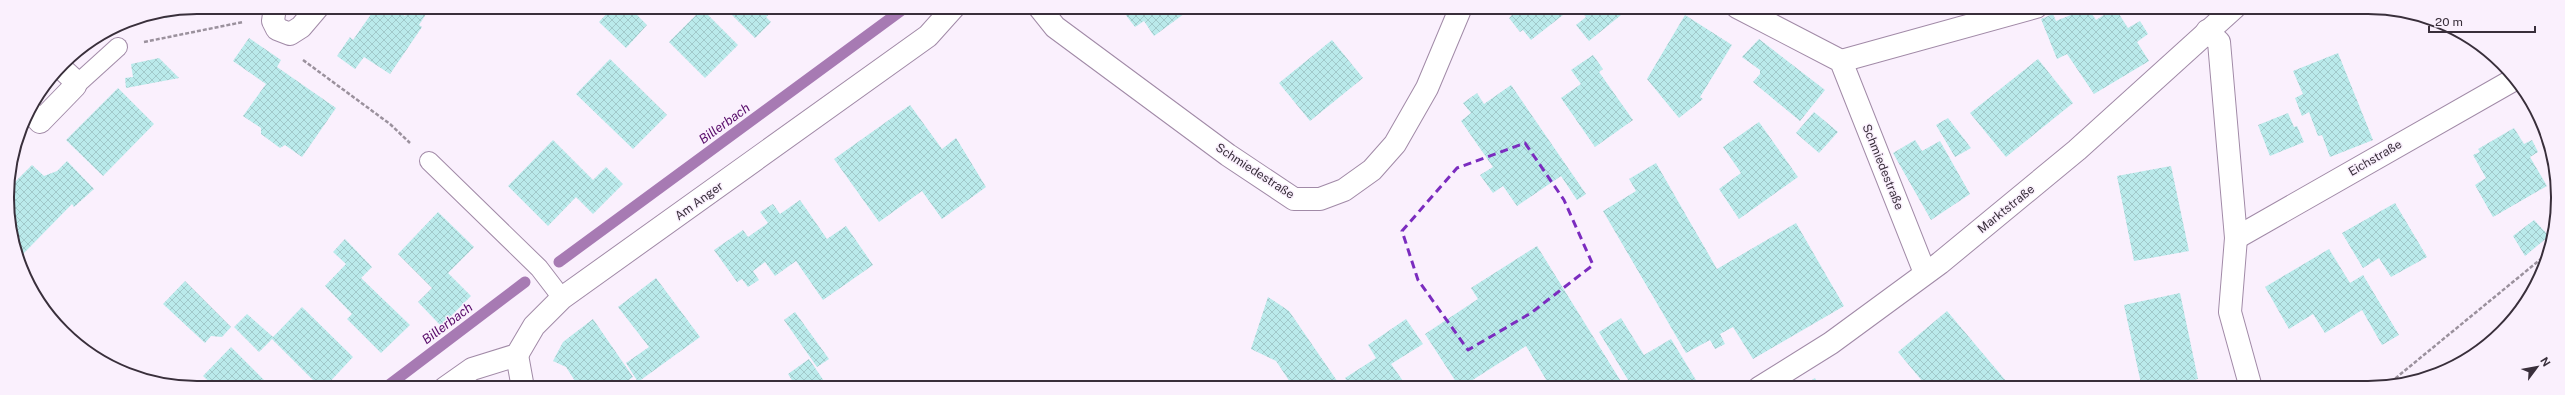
<svg xmlns="http://www.w3.org/2000/svg" width="2565" height="395" font-family="'Public Sans',sans-serif">
  <style>
    .lines { fill: none; stroke-linecap: round; stroke-linejoin: round }
    .stream { stroke: #a77ab3; stroke-width: 11 }
    .building { fill: url(#building-cross-hatch) }
    .lane-casing { stroke: #a18aa7; stroke-width: 20 }
    .street-casing { stroke: #a18aa7; stroke-width: 24 }
    .secondary-casing { stroke: #a18aa7; stroke-width: 24 }
    .path { stroke: #9b919d; stroke-width: 2.5; stroke-dasharray: 4 2; stroke-linecap: butt }
    .lane { stroke: #fff; stroke-width: 18 }
    .street { stroke: #fff; stroke-width: 22 }
    .secondary { stroke: #fff; stroke-width: 22 }
    .marked { fill: none; stroke: #7b2cbf; stroke-width: 3; stroke-dasharray: 8 5; stroke-linejoin: round }
    .labels { text-anchor: middle; stroke-width: 3; stroke-linejoin: round; paint-order: stroke }
    .street-label { font-size: 12px; fill: #392f3b; stroke: #faf0fd }
    .water-label { font-size: 13px; font-style: italic; fill: #570a69; stroke: #faf0fd }
    .rim { fill: none; stroke: #392f3b; stroke-width: 2 }
  </style>
  <defs>
    <pattern id="building-cross-hatch" width="8" height="8" patternUnits="userSpaceOnUse"><rect width="8" height="8" fill="#baeaeb"/><path d="M0 0l8 8M0 8l8-8" fill="none" stroke="#a1c9ca"/></pattern>
  </defs>
  <rect width="100%" height="100%" fill="#faf0fd"/>
  <g class="lines">
    <g class="stream">
      <polyline points="559,262 906,7"/>
      <polyline points="385,388 525,282"/>
    </g>
  </g>
  <g class="building">
    <polygon points="198,7 206,7 206,10 165,18 164,14"/>
    <polygon points="376,7 392,7 405,16 412,7 422,7 428,11 419,25 422,27 390,74 364,57 355,69 337,56 350,37 353,40"/>
    <polygon points="607,7 629,7 647,25 626,48 599,22 610,10 635,34"/>
    <polygon points="733,7 777,7 766,17 771,22 755,38 729,12"/>
    <polygon points="1135,7 1191,7 1192,8 1154,36 1144,21 1135,27 1125,14"/>
    <polygon points="1507,7 1557,7 1563,15 1531,40 1523,30 1520,32 1509,18 1512,15"/>
    <polygon points="1578,7 1622,7 1626,11 1589,41 1576,25 1586,17"/>
    <polygon points="2088,8 2096,20 2115,8 2128,28 2140,21 2148,34 2137,42 2149,61 2094,94 2067,54 2057,59 2041,19 2053,14 2056,21"/>
    <polygon points="702,9 738,45 705,78 669,42"/>
    <polygon points="1685,15 1732,45 1700,97 1703,99 1679,118 1647,79"/>
    <polygon points="249,38 281,60 277,67 336,108 302,157 285,145 280,148 261,134 261,128 243,116 266,84 233,61"/>
    <polygon points="1759,39 1825,90 1800,121 1753,82 1760,74 1760,70 1742,57"/>
    <polygon points="1332,40 1363,78 1310,121 1279,83"/>
    <polygon points="2338,53 2373,140 2330,157 2322,135 2318,136 2309,112 2302,116 2295,98 2303,94 2293,71"/>
    <polygon points="1593,55 1603,69 1599,72 1633,120 1595,147 1561,98 1581,84 1571,70"/>
    <polygon points="159,58 179,78 126,88 125,78 133,77 131,64"/>
    <polygon points="610,59 667,115 633,149 576,94"/>
    <polygon points="2038,59 2073,103 2006,157 1970,113"/>
    <polygon points="1511,85 1586,194 1577,200 1561,176 1517,206 1503,186 1493,193 1480,175 1493,167 1461,121 1471,113 1463,103 1477,93 1484,104"/>
    <polygon points="118,88 154,124 103,176 66,140"/>
    <polygon points="910,105 942,149 956,138 986,187 942,219 922,191 879,222 834,159"/>
    <polygon points="1814,112 1838,132 1819,153 1796,133"/>
    <polygon points="2288,113 2294,127 2297,126 2304,142 2270,156 2258,125"/>
    <polygon points="1948,118 1971,148 1955,157 1936,125"/>
    <polygon points="1759,122 1798,177 1739,219 1719,189 1741,173 1723,147"/>
    <polygon points="2514,128 2524,144 2532,140 2538,152 2530,157 2547,186 2493,217 2475,185 2486,178 2473,155 2480,152 2478,149"/>
    <polygon points="553,140 593,180 606,167 623,184 593,214 576,197 548,226 508,186"/>
    <polygon points="1915,140 1922,151 1940,141 1970,194 1931,220 1893,153"/>
    <polygon points="67,161 94,189 74,207 72,204 23,254 15,246 8,189 32,165 44,176 57,171"/>
    <polygon points="1656,163 1717,269 1796,223 1844,306 1753,359 1733,327 1720,334 1725,344 1715,349 1710,340 1686,353 1603,211 1636,191 1629,179"/>
    <polygon points="2171,166 2189,251 2134,261 2117,176"/>
    <polygon points="800,200 827,239 846,226 873,265 823,300 796,261 775,276 765,262 753,271 759,280 748,287 742,279 737,282 714,250 743,230 748,237 768,223 760,212 773,204 780,214"/>
    <polygon points="2395,203 2427,257 2391,277 2379,258 2363,268 2342,233"/>
    <polygon points="438,212 474,247 448,273 471,296 441,326 418,302 432,288 398,254"/>
    <polygon points="2534,220 2549,236 2525,256 2513,236"/>
    <polygon points="345,239 372,267 361,278 410,325 381,353 347,319 352,314 325,286 346,264 333,252"/>
    <polygon points="1537,246 1625,388 1551,388 1526,346 1460,388 1425,334 1478,299 1471,288"/>
    <polygon points="2329,249 2350,283 2363,275 2399,335 2382,345 2362,310 2325,333 2313,314 2289,329 2265,287"/>
    <polygon points="656,278 700,337 638,382 626,363 649,347 618,307"/>
    <polygon points="185,281 231,327 222,337 211,336 205,343 163,304"/>
    <polygon points="2180,293 2198,379 2156,388 2142,388 2124,305"/>
    <polygon points="1268,297 1289,311 1342,388 1294,388 1276,361 1251,349"/>
    <polygon points="302,307 353,357 324,388 321,388 272,339 259,352 234,327 247,314 273,337"/>
    <polygon points="1947,311 2012,388 1928,388 1898,352"/>
    <polygon points="795,312 829,359 817,367 784,320"/>
    <polygon points="1621,318 1644,355 1671,339 1699,385 1695,388 1633,388 1599,332"/>
    <polygon points="593,319 633,377 618,388 567,388 575,381 566,367 553,361 563,342"/>
    <polygon points="1406,319 1423,344 1391,364 1408,388 1351,388 1345,378 1376,358 1368,345"/>
    <polygon points="231,347 272,388 216,388 203,376"/>
    <polygon points="809,359 824,381 829,388 797,388 788,374"/>
    <polygon points="1815,378 1820,388 1800,388"/>
    <polygon points="657,382 661,388 650,388"/>
  </g>
  <g class="lines">
    <g class="lane-casing">
      <g id="lane">
        <polyline points="75,86 118,47"/>
        <polyline points="429,161 539,268 562,298"/>
      </g>
    </g>
    <g class="street-casing">
      <g id="street">
        <polyline points="275,7 273,21 277,29 290,34 301,27 318,7"/>
        <polyline points="1039,7 1055,27 1228,155 1294,199 1320,199 1344,190 1372,170 1395,144 1427,88 1461,7"/>
        <polyline points="1737,7 1841,61 1925,273"/>
        <polyline points="2207,31 2219,42 2236,238 2230,312 2251,388"/>
        <polyline points="1841,61 2036,7"/>
        <polyline points="29,110 40,122 75,86 72,78 60,67"/>
        <polyline points="2236,238 2515,79"/>
        <polyline points="517,355 523,388"/>
        <polyline points="445,388 472,369 517,355 534,326 562,298 928,36 954,7"/>
      </g>
    </g>
    <g class="secondary-casing">
      <polyline id="secondary" points="1759,388 1831,343 1940,263 2077,150 2235,7"/>
    </g>
    <g class="path">
      <polyline points="144,42 243,22"/>
      <polyline points="303,60 390,124 410,143"/>
      <polyline points="2386,386 2547,254"/>
    </g>
    <use href="#lane" class="lane"/>
    <use href="#street" class="street"/>
    <use href="#secondary" class="secondary"/>
  </g>
  <path class="marked" d="M1525 143 1564 200 1593 265 1531 313 1468 350 1418 280 1402 231 1457 168Z"/>
  <g class="labels">
    <g class="street-label">
      <text transform="translate(2375 158) rotate(-30)" y="4">Eichstraße</text>
      <text transform="translate(1883 167) rotate(68)" y="4">Schmiedestraße</text>
      <text transform="translate(1255 171) rotate(33)" y="4">Schmiedestraße</text>
      <text transform="translate(699 201) rotate(-36)" y="4">Am Anger</text>
      <text transform="translate(2006 209) rotate(-39)" y="4">Marktstraße</text>
    </g>
    <g class="water-label">
      <text transform="translate(724 123) rotate(-36)" y="5">Billerbach</text>
      <text transform="translate(447 323) rotate(-37)" y="5">Billerbach</text>
    </g>
  </g>
  <path d="M0 0H2565V395H0ZM197 14H2368A183 183 0 0 1 2551 197V198A183 183 0 0 1 2368 381H197A183 183 0 0 1 14 198V197A183 183 0 0 1 197 14Z" fill="#faf0fd" fill-rule="evenodd"/>
  <path class="rim" d="M197 14H2368A183 183 0 0 1 2551 197V198A183 183 0 0 1 2368 381H197A183 183 0 0 1 14 198V197A183 183 0 0 1 197 14Z"/>
  <g transform="translate(2537 367) rotate(58)" stroke="#faf0fd" stroke-width="3" paint-order="stroke">
  <path d="M0-3L7 15L0 10L-7 15Z" fill="#392f3b"/>
  <text y="-6" font-size="11" font-weight="bold" text-anchor="middle" fill="#392f3b">N</text>
  </g>
  <path d="M2429 26v6h106v-6" fill="none" stroke="#392f3b" stroke-width="2"/>
  <text x="2435" y="26" font-size="12" fill="#392f3b" stroke="#faf0fd" stroke-width="3" paint-order="stroke">20 m</text>
</svg>
